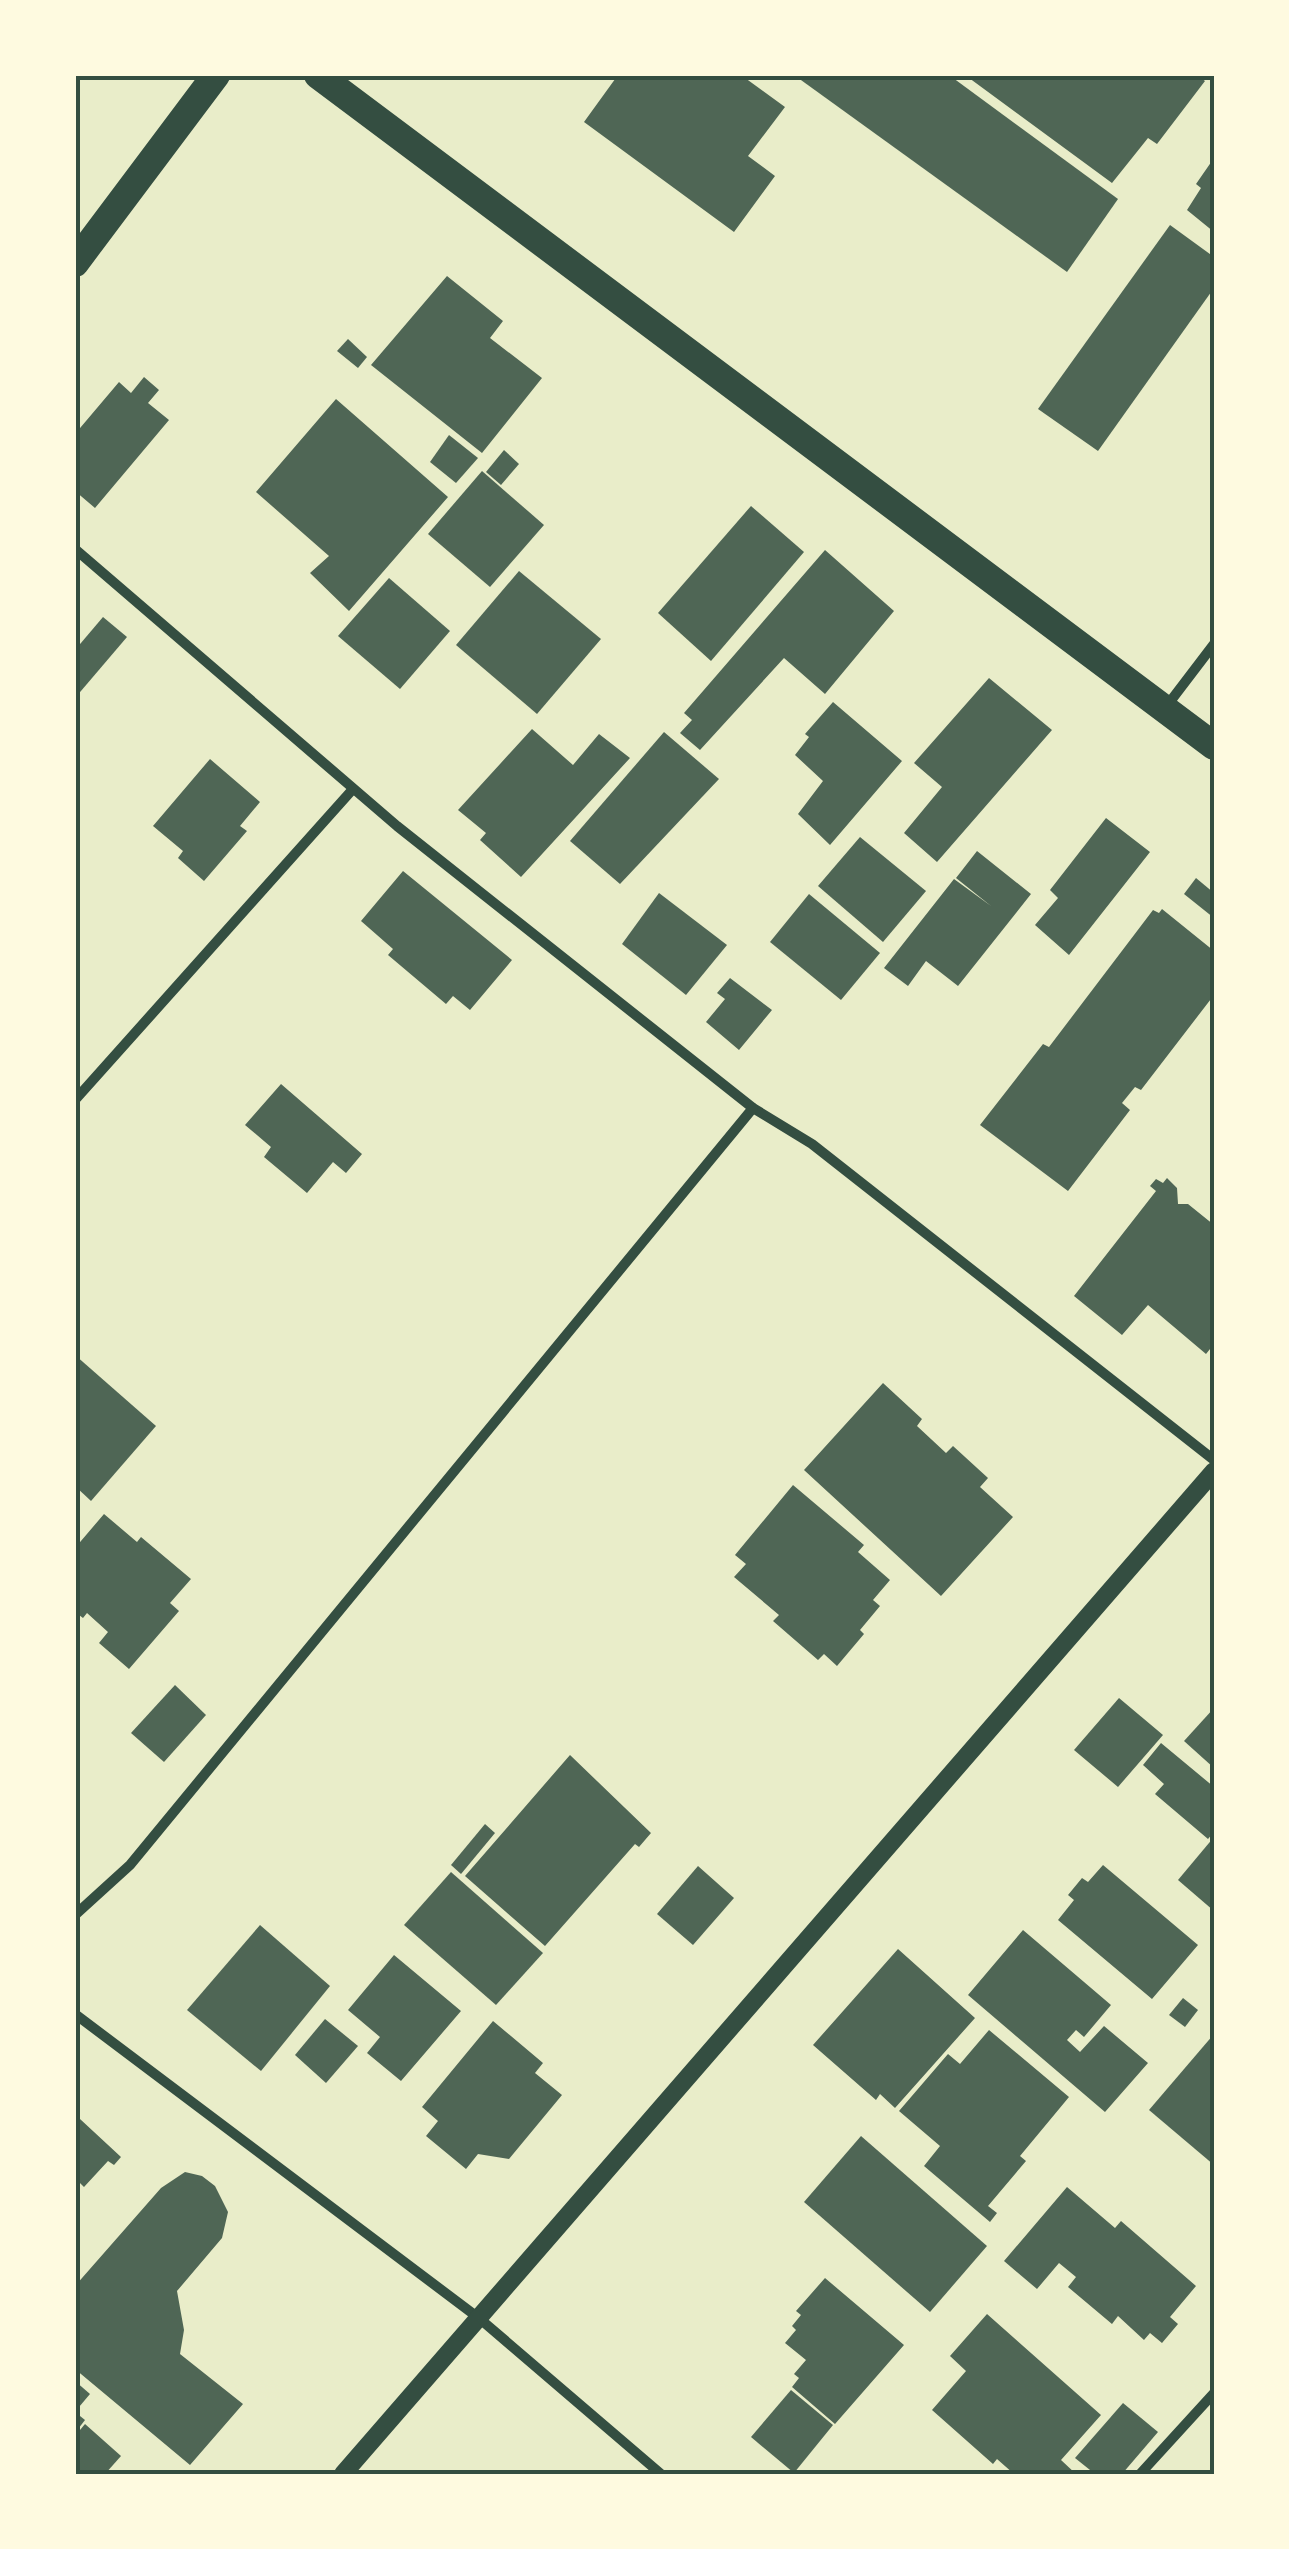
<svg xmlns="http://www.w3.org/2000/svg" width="1289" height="2549" font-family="'Golos Text',sans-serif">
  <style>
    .building { fill: #4f6655 }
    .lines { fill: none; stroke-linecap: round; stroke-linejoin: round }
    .minor { stroke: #344e41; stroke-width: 10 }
    .tertiary { stroke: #344e41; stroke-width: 18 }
    .trunk { stroke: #344e41; stroke-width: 28 }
    .neatline { fill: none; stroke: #344e41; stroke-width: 4 }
  </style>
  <rect width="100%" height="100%" fill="#e9edc9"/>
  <g class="building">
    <polygon points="618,75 741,75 785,107 748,156 775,176 734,232 584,122"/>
    <polygon points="794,75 949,75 1118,199 1067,272"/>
    <polygon points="965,75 1197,75 1205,81 1157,144 1148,138 1112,183"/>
    <polygon points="1214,158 1214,232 1187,210 1201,188 1196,184"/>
    <polygon points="1170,225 1214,257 1214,288 1098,451 1038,409"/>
    <polygon points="447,276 503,321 490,338 542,378 482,453 371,365"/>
    <polygon points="348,339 367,357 358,368 337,351"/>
    <polygon points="144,377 159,390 148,403 169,420 95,508 75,491 75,434 119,382 131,393"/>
    <polygon points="336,399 448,497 349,611 310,573 329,556 256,492"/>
    <polygon points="449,435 478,458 456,483 430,462"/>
    <polygon points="504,450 519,464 501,485 486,472"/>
    <polygon points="482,471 544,525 490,587 428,534"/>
    <polygon points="751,506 804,552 711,661 658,613"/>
    <polygon points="825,550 894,611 825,694 784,658 700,750 680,733 692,720 684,713"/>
    <polygon points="519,571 601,639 537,714 456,645"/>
    <polygon points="389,578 450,631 400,689 338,636"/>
    <polygon points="103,617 127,637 75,698 75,650"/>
    <polygon points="989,678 1052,730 937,862 904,833 942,787 914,763"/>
    <polygon points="833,702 902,761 830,845 798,814 823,781 795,755 809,737 805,734"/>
    <polygon points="532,729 573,765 599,734 630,758 521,877 480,840 486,833 458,810"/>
    <polygon points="664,732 719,779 620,884 570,841"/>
    <polygon points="210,759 260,802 240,826 247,831 204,881 178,858 183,851 153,826"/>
    <polygon points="1106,818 1150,852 1069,955 1035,925 1058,898 1050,890"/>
    <polygon points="860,837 926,891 883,942 818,886"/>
    <polygon points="977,851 1031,894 958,986 926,961 908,986 884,968 954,879 991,906 956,878"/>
    <polygon points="403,871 512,960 470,1010 453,996 446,1004 388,955 393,949 361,921"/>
    <polygon points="1196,878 1214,893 1214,918 1184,894"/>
    <polygon points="659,893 727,945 686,995 622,944"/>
    <polygon points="809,894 880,953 841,1000 770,942"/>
    <polygon points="1162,909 1214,951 1214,995 1141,1090 1135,1087 1122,1103 1130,1110 1068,1191 980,1125 1043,1044 1049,1047 1153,910 1159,913"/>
    <polygon points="730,978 772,1010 739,1050 706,1022 725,999 717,993"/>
    <polygon points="281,1084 362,1154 346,1173 333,1162 307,1193 264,1157 271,1147 245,1125"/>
    <polygon points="1167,1178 1177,1188 1178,1204 1188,1204 1214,1225 1214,1344 1206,1354 1148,1305 1122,1335 1074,1296 1156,1191 1150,1186 1156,1179 1163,1183"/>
    <polygon points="75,1355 156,1426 91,1501 75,1486"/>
    <polygon points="883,1383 922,1419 917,1426 946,1453 953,1446 988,1478 980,1487 1013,1517 941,1596 804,1470"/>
    <polygon points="793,1485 864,1545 858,1552 890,1580 873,1600 880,1606 860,1630 864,1634 837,1666 824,1654 818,1660 773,1621 779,1615 734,1577 746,1564 735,1555"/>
    <polygon points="104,1514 137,1542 141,1537 191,1579 170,1603 179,1611 129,1669 99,1643 108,1632 87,1613 83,1618 75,1612 75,1548"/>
    <polygon points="175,1685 206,1715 164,1762 131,1733"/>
    <polygon points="1119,1698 1163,1735 1118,1787 1074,1750"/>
    <polygon points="1214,1708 1214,1768 1184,1741"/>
    <polygon points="1161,1743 1214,1787 1214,1832 1208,1839 1155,1794 1164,1784 1143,1765"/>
    <polygon points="570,1755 651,1833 639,1847 635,1844 545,1946 465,1876"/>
    <polygon points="485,1824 495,1833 461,1874 451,1865"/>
    <polygon points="1214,1837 1214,1911 1178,1880"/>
    <polygon points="1103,1865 1198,1945 1152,1999 1058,1920 1074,1900 1068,1895 1082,1878 1088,1882"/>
    <polygon points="698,1866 734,1898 693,1945 657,1914"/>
    <polygon points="451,1872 543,1953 496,2005 404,1925"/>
    <polygon points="260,1925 330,1986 261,2071 187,2010"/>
    <polygon points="1023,1930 1111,2005 1084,2037 1076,2030 1067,2040 1080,2052 1104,2026 1148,2063 1105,2112 968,1995"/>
    <polygon points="898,1949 975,2018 895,2108 880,2094 876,2100 813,2045"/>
    <polygon points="394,1955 461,2011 401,2081 367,2053 380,2037 348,2010"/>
    <polygon points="1183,1998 1198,2010 1185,2027 1169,2015"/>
    <polygon points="325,2019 358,2046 326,2083 295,2055"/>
    <polygon points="493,2021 543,2063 535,2073 562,2095 509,2159 478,2154 466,2169 426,2136 438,2121 422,2107"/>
    <polygon points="989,2030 1069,2097 1020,2156 1026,2161 988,2206 997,2213 990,2222 924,2166 940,2146 899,2111 948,2054 960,2064"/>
    <polygon points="1214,2034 1214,2165 1149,2110"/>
    <polygon points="80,2119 121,2157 114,2165 108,2161 84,2187 75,2178 75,2124"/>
    <polygon points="861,2136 987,2246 930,2312 804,2202"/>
    <polygon points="185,2172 202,2176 215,2186 228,2212 222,2238 177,2291 184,2330 180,2354 243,2404 190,2465 75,2369 75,2286 161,2188"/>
    <polygon points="1067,2187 1115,2228 1121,2221 1196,2286 1170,2317 1178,2324 1162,2343 1150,2333 1144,2340 1118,2316 1112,2324 1068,2287 1076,2277 1059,2263 1037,2289 1004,2261"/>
    <polygon points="825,2278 904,2345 835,2424 792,2387 799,2378 794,2374 806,2360 785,2343 796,2330 792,2326 801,2315 796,2311"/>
    <polygon points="987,2314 1101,2415 1061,2460 1076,2474 1014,2474 997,2459 993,2464 932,2410 966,2371 950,2356"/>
    <polygon points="75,2381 90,2394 79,2407 75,2403"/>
    <polygon points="791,2390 833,2425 794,2473 751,2437"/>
    <polygon points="1123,2403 1158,2432 1122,2474 1095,2474 1075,2458"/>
    <polygon points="75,2412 85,2420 75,2433"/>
    <polygon points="85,2424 121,2456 105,2474 75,2474 75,2436"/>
  </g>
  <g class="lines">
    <g class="minor">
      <polyline points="75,549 397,826 753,1108 812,1144 1214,1460"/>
      <polyline points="1166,707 1214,644"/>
      <polyline points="75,1100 353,789"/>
      <polyline points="75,1915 130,1865 753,1108"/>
      <polyline points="75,2014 480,2319 661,2474"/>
      <polyline points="1140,2474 1214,2393"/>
    </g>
    <polyline class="tertiary" points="343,2474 1214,1471"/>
    <g class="trunk">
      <polyline points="318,75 1214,746"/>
      <polyline points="75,263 216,75"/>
    </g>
  </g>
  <rect width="1289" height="2549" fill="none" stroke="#fefae0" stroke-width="155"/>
  <rect x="78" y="78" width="1134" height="2394" class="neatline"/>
</svg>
